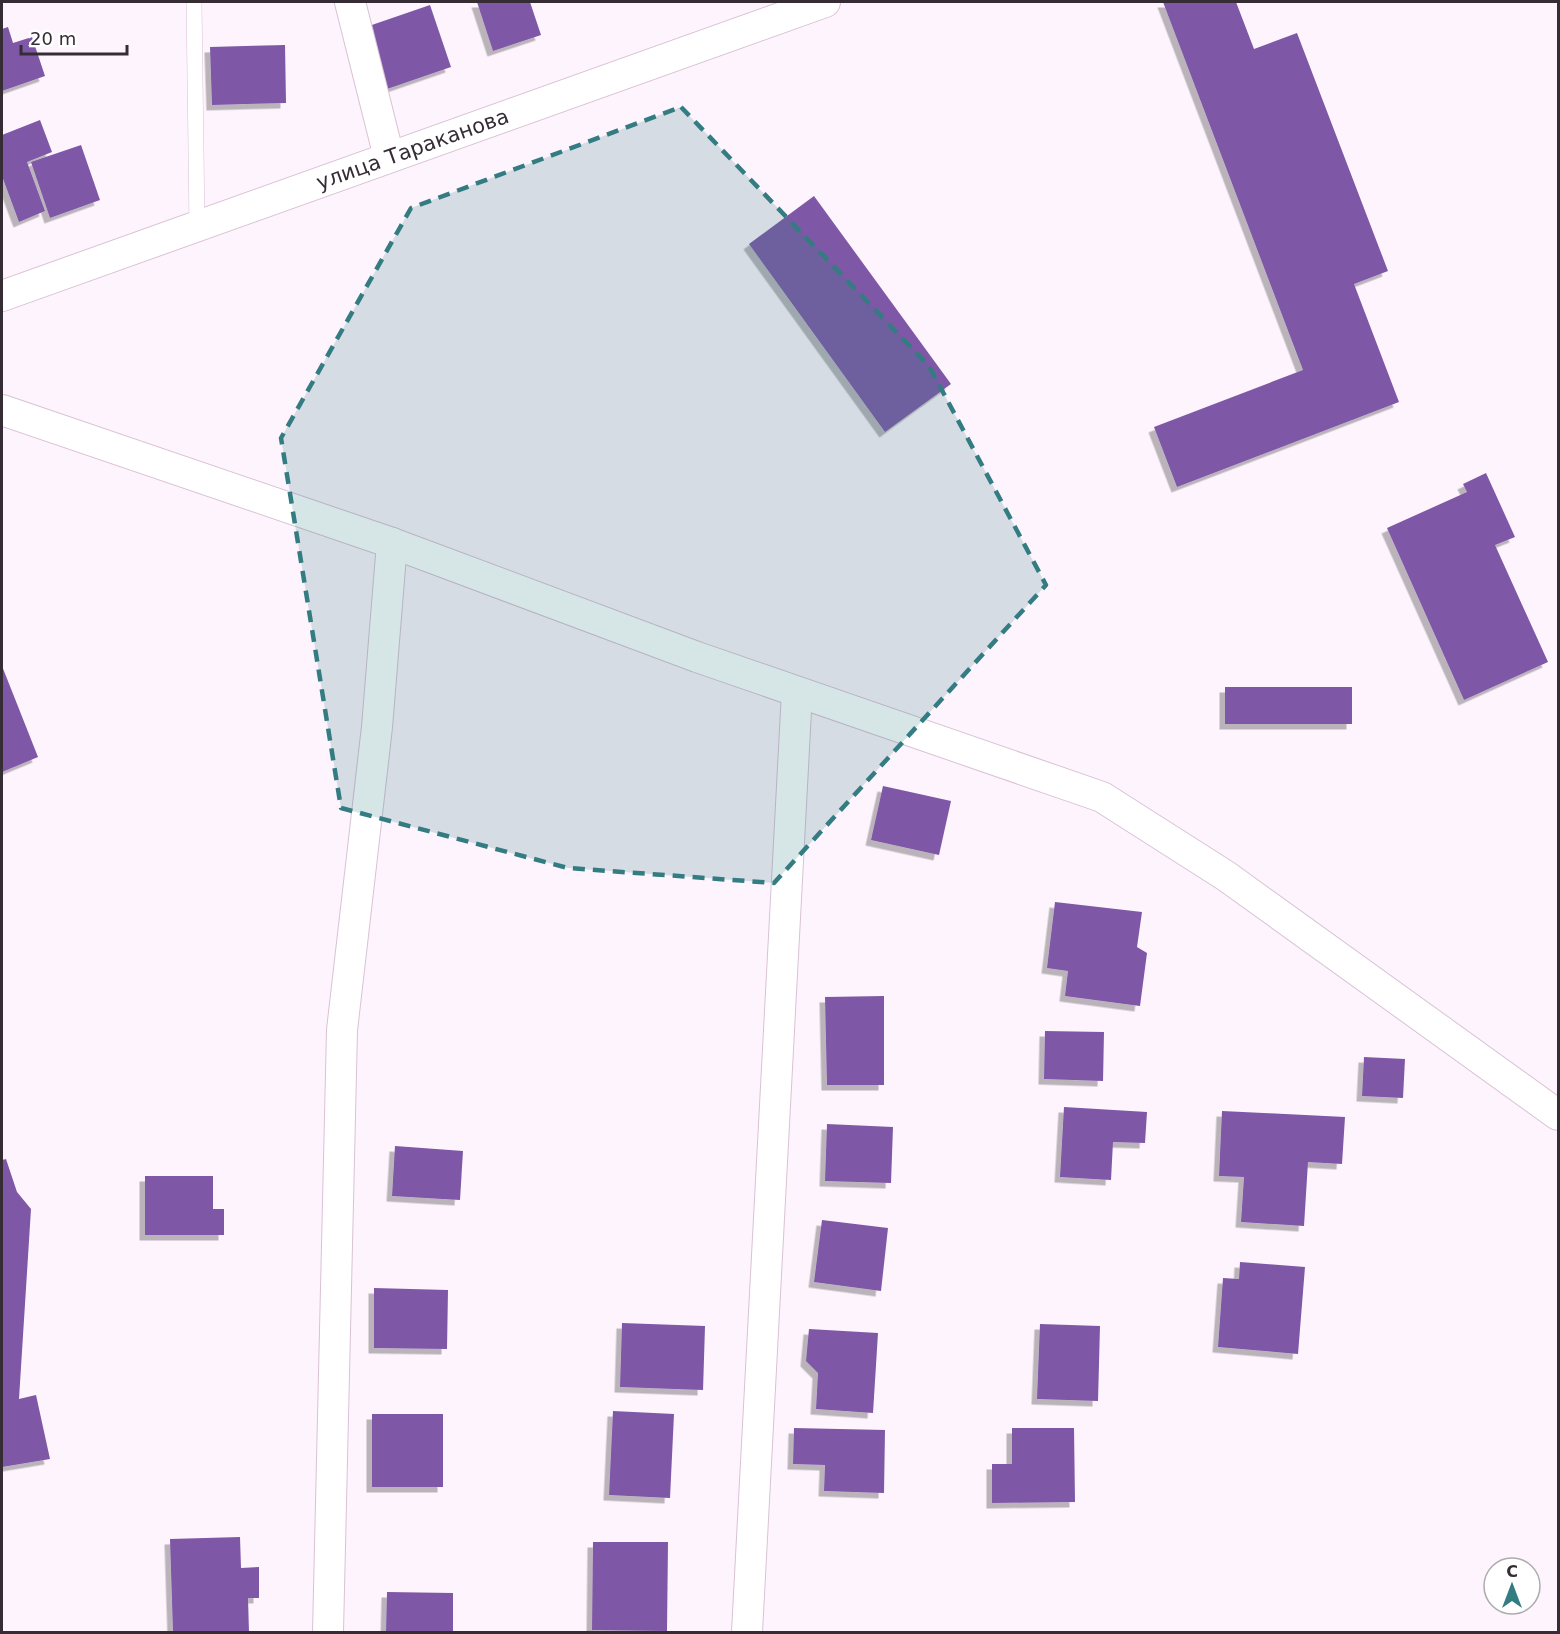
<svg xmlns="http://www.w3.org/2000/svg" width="1560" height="1634" font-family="'DejaVu Sans',sans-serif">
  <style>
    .building { fill: #7e58a6; filter: url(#shadow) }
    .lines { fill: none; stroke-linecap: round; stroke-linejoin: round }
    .service-casing { stroke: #d9c2d5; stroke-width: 16 }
    .minor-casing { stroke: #d9c2d5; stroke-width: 32 }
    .service { stroke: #fff; stroke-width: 15 }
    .minor { stroke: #fff; stroke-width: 30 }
    .marked { fill: #337c82; fill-opacity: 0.2; stroke: #337c82; stroke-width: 4.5; stroke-dasharray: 12 8; stroke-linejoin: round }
    .labels { text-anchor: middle; stroke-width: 6; stroke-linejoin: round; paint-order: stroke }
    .street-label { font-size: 21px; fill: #352c34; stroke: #fff }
  </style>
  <defs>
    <filter id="shadow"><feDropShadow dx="-5.5" dy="5.5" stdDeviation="0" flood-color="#0004"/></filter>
  </defs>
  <rect width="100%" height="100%" fill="#fef4fd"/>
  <g class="building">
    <polygon points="477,2 530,2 541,35 493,51"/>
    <polygon points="1163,2 1236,2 1254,49 1297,33 1388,271 1354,284 1399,402 1177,487 1154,427 1303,370"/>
    <polygon points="430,5 451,67 387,89 366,27"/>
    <polygon points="8,27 13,43 32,37 45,76 2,91 2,29"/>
    <polygon points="285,45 286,103 212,105 210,47"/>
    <polygon points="40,120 52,152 27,162 45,211 19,222 2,176 2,135"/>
    <polygon points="81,145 100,200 50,218 31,162"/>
    <polygon points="814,196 951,384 885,432 749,244"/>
    <polygon points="1486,473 1515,537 1495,545 1548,662 1464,700 1387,528 1467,492 1463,484"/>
    <polygon points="2,666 38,757 2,772"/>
    <rect x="1225" y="687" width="127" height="37"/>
    <polygon points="883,786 951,801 939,855 871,840"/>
    <polygon points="1055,902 1142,912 1137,947 1147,953 1140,1006 1065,996 1068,971 1047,968"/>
    <polygon points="884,996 884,1085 827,1085 825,997"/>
    <polygon points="1045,1031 1104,1032 1103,1081 1044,1079"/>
    <polygon points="1364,1057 1405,1059 1403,1098 1362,1096"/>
    <polygon points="1064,1107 1147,1112 1145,1143 1113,1142 1111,1180 1060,1177"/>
    <polygon points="1222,1111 1345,1117 1342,1164 1308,1162 1304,1226 1241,1222 1244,1177 1219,1176"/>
    <polygon points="827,1124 893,1127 891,1183 825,1181"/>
    <polygon points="395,1146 463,1151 460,1200 392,1196"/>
    <polygon points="6,1159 17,1192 31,1209 19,1399 36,1395 50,1459 2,1467 2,1160"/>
    <polygon points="145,1176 213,1176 213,1209 224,1209 224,1235 145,1235"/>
    <polygon points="822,1220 888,1228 881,1291 814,1282"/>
    <polygon points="1240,1262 1305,1267 1298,1354 1218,1347 1223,1278 1239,1279"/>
    <polygon points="374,1288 448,1290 447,1349 374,1348"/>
    <polygon points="622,1323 705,1326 703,1390 620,1387"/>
    <polygon points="1040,1324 1100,1326 1098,1401 1037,1399"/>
    <polygon points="809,1329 878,1333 873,1413 816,1409 818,1373 806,1361"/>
    <polygon points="613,1411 674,1414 670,1498 609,1495"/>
    <rect x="372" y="1414" width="71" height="73"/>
    <polygon points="794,1428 885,1430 884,1493 824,1491 825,1465 793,1464"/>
    <polygon points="1012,1428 1074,1428 1075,1502 992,1503 992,1464 1012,1464"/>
    <polygon points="240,1537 241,1568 259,1567 259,1598 248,1598 249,1632 173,1632 170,1539"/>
    <polygon points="593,1542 668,1542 667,1631 592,1630"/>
    <polygon points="387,1592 453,1593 453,1632 386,1632"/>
  </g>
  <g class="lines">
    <g class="service-casing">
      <polyline id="service" points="194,2 197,226"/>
    </g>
    <g class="minor-casing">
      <g id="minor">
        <polyline points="350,2 389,157"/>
        <path id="s1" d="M2 296 825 2"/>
        <polyline points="2,410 392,543 697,657 1102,797 1226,876 1558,1115"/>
        <polyline points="328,1632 342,1030 377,727 392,543"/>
        <polyline points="747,1632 797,692"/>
      </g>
    </g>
    <use href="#service" class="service"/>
    <use href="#minor" class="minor"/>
  </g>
  <path class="marked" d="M681 107 929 366 1046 585 774 883 568 868 341 808 281 438 411 208Z"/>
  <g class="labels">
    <g class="street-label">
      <text dy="7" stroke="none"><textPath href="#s1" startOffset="436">улица Тараканова</textPath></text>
    </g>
  </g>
  <rect width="1560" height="1634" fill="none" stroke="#352c34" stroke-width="6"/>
  <g transform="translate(1512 1586)"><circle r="28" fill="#ffffff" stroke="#aeabae" stroke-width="1.5"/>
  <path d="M0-4.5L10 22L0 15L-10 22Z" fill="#337c82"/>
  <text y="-9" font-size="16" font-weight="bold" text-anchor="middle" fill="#352c34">С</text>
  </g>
  <path d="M21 45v9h106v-9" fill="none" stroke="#352c34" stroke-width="3"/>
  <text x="30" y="45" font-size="18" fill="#352c34" stroke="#ffffff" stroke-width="4.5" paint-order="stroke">20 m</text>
</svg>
